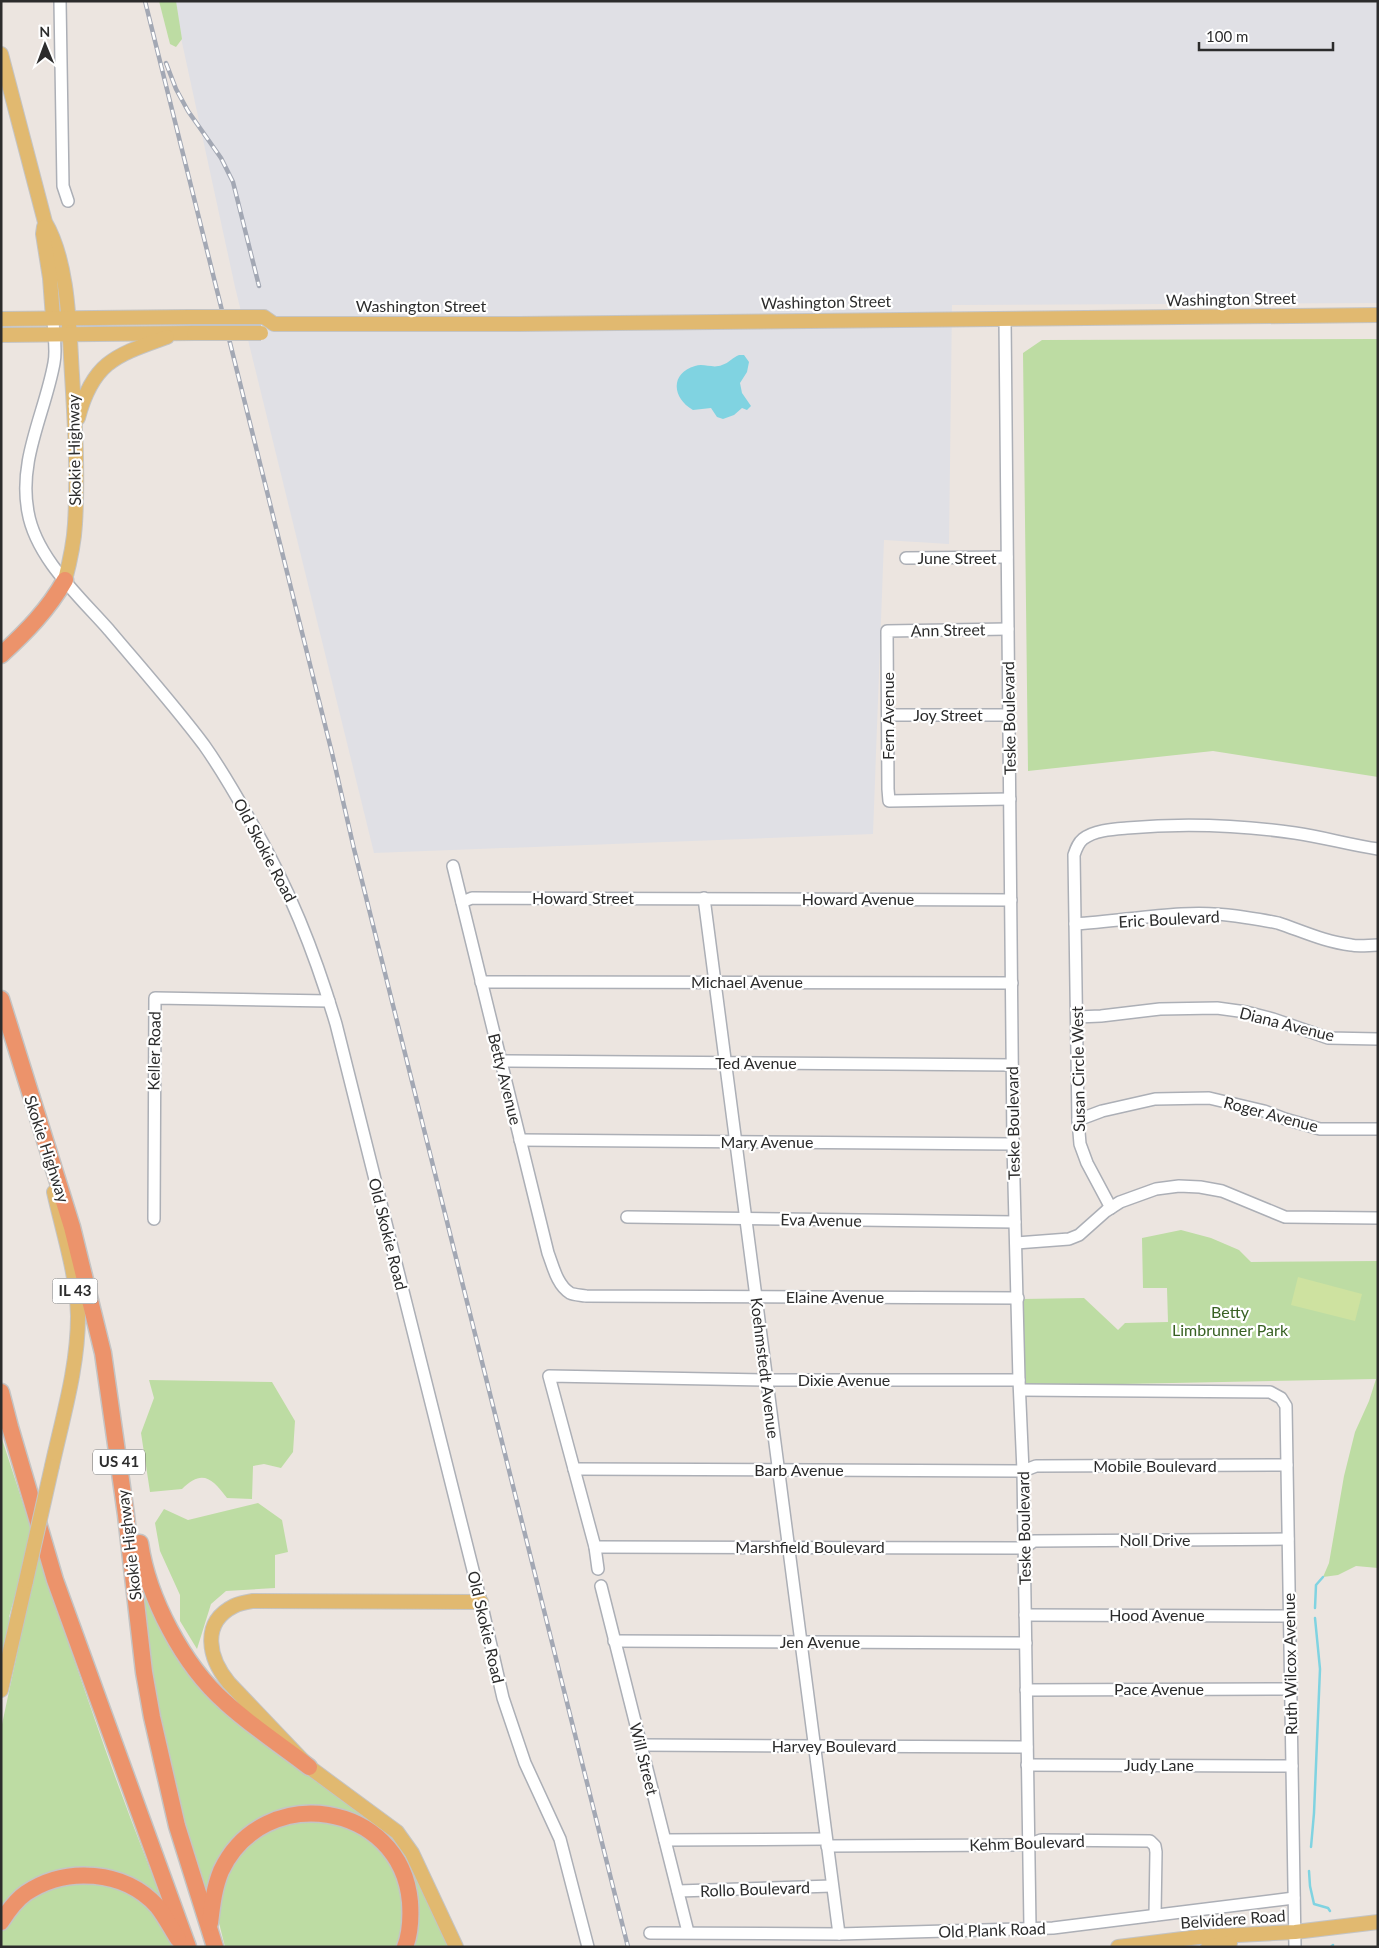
<svg xmlns="http://www.w3.org/2000/svg" width="1379" height="1948" font-family="Lato,sans-serif">
  <style>
    .industrial { fill: #e0e0e5 }
    .green { fill: #bddca3 }
    .pitch { fill: #cee2a0 }
    .water { fill: #80d3e1 }
    .lines { fill: none; stroke-linecap: round; stroke-linejoin: round }
    .stream { stroke: #80d3e1; stroke-width: 2.5 }
    .minor-casing { stroke: #acafb6; stroke-width: 14 }
    .major-casing { stroke: #c4c4c4; stroke-width: 16 }
    .highway-casing { stroke: #c4c4c4; stroke-width: 19 }
    .minor { stroke: #fff; stroke-width: 11 }
    .major { stroke: #e1b970; stroke-width: 14 }
    .highway { stroke: #ec936b; stroke-width: 16 }
    .rail-casing { stroke: #a3a8b4; stroke-width: 4.5 }
    .rail { stroke: #fff; stroke-width: 2.5; stroke-dasharray: 8; stroke-linecap: butt }
    .major-bridge-casing { stroke: #c4c4c4; stroke-width: 16; stroke-linecap: butt }
    .major-bridge { stroke: #e1b970; stroke-width: 14 }
    .labels { text-anchor: middle; stroke-width: 4.5; stroke-linejoin: round; paint-order: stroke }
    .shield { fill: #fff; stroke: #6b6b6b; stroke-width: 1 }
    .shield-label { font-size: 15px; font-weight: bold; fill: #2c2c2c }
    .street-label { font-size: 16px; fill: #2c2c2c; stroke: #fff }
    .park-label { font-size: 16px; fill: #386123; stroke: #fff }
  </style>
  <rect width="100%" height="100%" fill="#ece5e0"/>
  <polygon class="industrial" points="173,1 1378,1 1378,303 952,305 949,544 884,540 873,834 374,853 235,287"/>
  <g class="green">
    <polygon points="159,1 176,1 182,39 176,47 170,44"/>
    <polygon points="1378,339 1378,777 1213,751 1028,771 1023,353 1042,340"/>
    <polygon points="1181,1230 1211,1238 1239,1250 1251,1262 1378,1261 1378,1568 1356,1566 1338,1575 1323,1577 1329,1563 1344,1476 1355,1432 1369,1401 1376,1379 1023,1386 1022,1299 1084,1298 1118,1330 1125,1323 1168,1322 1167,1288 1143,1288 1142,1238"/>
    <path d="M149 1380 272 1382 295 1421 293 1452 281 1468 264 1464 253 1466 252 1499 227 1498C212 1478 202 1469 182 1489L150 1492 141 1433 154 1398Z"/>
    <path d="M1 1436C56 1604 108 1772 177 1935L164 1911 96 1869 1 1911V1729L30 1593 22 1571 9 1617 12 1619 1 1662Z"/>
    <polygon points="258,1503 282,1520 288,1552 275,1555 275,1588 226,1591 211,1604 197,1649 180,1621 180,1595 160,1551 155,1523 164,1509 188,1520"/>
    <path d="M136 1556 178 1657 389 1833C415 1868 431 1908 449 1947H408L412 1899 361 1821 264 1819 207 1896 192 1859 153 1696Z"/>
    <polygon points="292,1818 343,1822 385,1853 401,1887 403,1921 398,1947 225,1947 218,1919 220,1890 245,1844"/>
    <polygon points="102,1880 148,1904 166,1930 173,1947 1,1947 1,1928 12,1911 52,1883"/>
  </g>
  <polygon class="pitch" points="1298,1277 1362,1294 1355,1321 1291,1305"/>
  <path class="water" d="M739 355H744L749 362 747 372 740 383 742 393 751 406 747 410 742 408 734 415 723 419 717 417 711 408 693 410C672 398 670 373 695 366 704 363 713 369 722 365 729 363 733 357 739 355Z"/>
  <g class="lines">
    <g class="stream">
      <polyline points="1315,1608 1316,1585 1323,1577"/>
      <polyline points="1311,1847 1314,1813 1320,1669 1315,1618"/>
      <polyline points="1309,1871 1310,1886 1314,1904 1328,1908 1330,1911"/>
      <polyline points="1331,1947 1333,1945"/>
    </g>
    <g class="minor-casing">
      <g id="minor">
        <polyline points="60,1 63,186 68,201"/>
        <path d="M53 318C53 332 57 349 54 363 45 413 18 460 28 512 36 558 79 596 109 630 141 668 174 705 204 745 221 769 236 795 250 820 289 888 314 950 336 1024L481 1602 503 1698 525 1763 560 1839 588 1947"/>
        <polyline points="1005,319 1013,1144 1019,1380 1023,1471 1030,1927"/>
        <polyline points="906,558 1007,557"/>
        <polyline points="1008,629 887,631 888,789 889,801 1010,799"/>
        <polyline points="888,715 1009,715"/>
        <path d="M453 866 548 1253C553 1266 557 1285 570 1293 574 1295 581 1295 586 1296L1018 1298"/>
        <polyline points="704,898 839,1934"/>
        <polyline points="462,902 472,898 1011,900"/>
        <path d="M1075 924C1128 921 1183 908 1236 916 1249 918 1264 920 1278 923 1302 931 1325 942 1351 945 1359 947 1369 945 1378 945"/>
        <polyline points="481,982 1012,983"/>
        <polyline points="1077,1017 1101,1016 1160,1009 1217,1008 1246,1012 1273,1019 1328,1038 1378,1039"/>
        <polyline points="500,1061 1012,1065"/>
        <polyline points="1078,1120 1102,1111 1155,1099 1209,1098 1264,1111 1285,1119 1320,1129 1378,1129"/>
        <polyline points="520,1140 1013,1144"/>
        <path d="M1111 1208 1087 1163 1080 1144 1078 1120 1074 855C1076 849 1078 843 1083 839 1094 830 1114 829 1127 828 1184 823 1239 825 1295 833 1323 837 1350 845 1378 849"/>
        <polyline points="627,1217 1015,1222"/>
        <polyline points="154,1219 155,998 329,1001"/>
        <polyline points="1016,1243 1069,1239 1079,1235 1106,1211 1120,1202 1156,1189 1179,1186 1200,1187 1222,1191 1285,1217 1378,1218"/>
        <polyline points="1020,1390 1270,1392 1281,1398 1286,1406 1295,1947"/>
        <polyline points="574,1469 1023,1471 1036,1466 1287,1465"/>
        <polyline points="595,1547 1024,1548 1034,1541 1288,1539"/>
        <polyline points="598,1569 595,1547 549,1376 767,1380 1019,1380"/>
        <polyline points="601,1586 688,1932"/>
        <polyline points="1025,1615 1289,1616"/>
        <polyline points="614,1641 1026,1643"/>
        <polyline points="1026,1690 1291,1689"/>
        <polyline points="641,1745 1027,1747"/>
        <polyline points="1027,1765 1292,1766"/>
        <polyline points="665,1840 826,1839"/>
        <polyline points="827,1846 1028,1845 1041,1840 1150,1841 1155,1846 1156,1852 1155,1915"/>
        <polyline points="678,1891 832,1886"/>
        <polyline points="650,1933 839,1934 1053,1928 1294,1898"/>
      </g>
    </g>
    <g class="major-casing">
      <g id="major">
        <path d="M1 54 45 222C69 263 69 328 72 375 75 424 78 474 75 524 74 543 70 561 65 580"/>
        <polyline points="44,227 43,234 50,278 53,318"/>
        <polyline points="233,317 264,317 274,324 519,324 1378,315"/>
        <polyline points="1,319 189,317"/>
        <polyline points="1,335 194,333"/>
        <path d="M78 418C93 361 117 355 167 337"/>
        <path d="M52 1466C63 1416 78 1367 78 1316 77 1274 63 1232 54 1192"/>
        <polyline points="1,1690 26,1581"/>
        <path d="M456 1947 412 1853 397 1832 309 1767 229 1683C209 1659 200 1623 234 1606 240 1603 247 1602 253 1601L481 1602"/>
        <polyline points="1118,1947 1199,1937 1295,1932 1378,1922"/>
        <polyline points="1208,1947 1230,1943"/>
      </g>
    </g>
    <g class="highway-casing">
      <g id="highway">
        <path d="M1 655C26 632 48 610 65 580"/>
        <polyline points="1,999 72,1227 103,1353 126,1515 144,1672 152,1717 177,1826 215,1947"/>
        <polyline points="1,1392 10,1427 55,1580 188,1947"/>
        <path d="M140 1543C148 1598 183 1665 225 1702 251 1726 282 1746 309 1767"/>
        <path d="M1 1922C8 1911 16 1900 26 1893 66 1866 124 1870 157 1906 165 1916 171 1928 178 1939"/>
        <path d="M210 1923C212 1906 214 1888 221 1871 263 1781 401 1801 410 1902 411 1917 411 1932 405 1947"/>
      </g>
    </g>
    <use href="#minor" class="minor"/>
    <use href="#major" class="major"/>
    <use href="#highway" class="highway"/>
    <g class="rail-casing">
      <g id="rail">
        <polyline points="145,1 332,753 354,849 628,1947"/>
        <polyline points="166,63 176,89 188,111 221,158 233,182 259,286"/>
      </g>
    </g>
    <use href="#rail" class="rail"/>
    <g class="major-bridge-casing">
      <g id="major-bridge">
        <polyline points="189,317 233,317"/>
        <polyline points="194,333 261,333"/>
        <polyline points="26,1581 52,1466"/>
      </g>
    </g>
    <use href="#major-bridge" class="major-bridge"/>
  </g>
  <g class="labels">
    <g class="shield">
      <rect x="52.5" y="1278.5" width="45" height="25" rx="4"/>
      <rect x="93" y="1449.5" width="52" height="25" rx="4"/>
    </g>
    <g class="shield-label">
      <text x="75" y="1296">IL 43</text>
      <text x="119" y="1467">US 41</text>
    </g>
    <g class="street-label">
      <text transform="translate(1231 299) rotate(-1)" y="6">Washington Street</text>
      <text transform="translate(826 302) rotate(-1)" y="6">Washington Street</text>
      <text x="421" y="312">Washington Street</text>
      <text transform="translate(74 450) rotate(-91)" y="6">Skokie Highway</text>
      <text x="957" y="564">June Street</text>
      <text transform="translate(948 630) rotate(-1)" y="6">Ann Street</text>
      <text x="948" y="721">Joy Street</text>
      <text transform="translate(888 716) rotate(-90)" y="6">Fern Avenue</text>
      <text transform="translate(1009 718) rotate(-91)" y="6">Teske Boulevard</text>
      <text transform="translate(265 850) rotate(62)" y="6">Old Skokie Road</text>
      <text x="583" y="904">Howard Street</text>
      <text x="858" y="905">Howard Avenue</text>
      <text transform="translate(1169 919) rotate(-3)" y="6">Eric Boulevard</text>
      <text x="747" y="988">Michael Avenue</text>
      <text transform="translate(1287 1024) rotate(14)" y="6">Diana Avenue</text>
      <text transform="translate(154 1051) rotate(-89)" y="6">Keller Road</text>
      <text x="756" y="1069">Ted Avenue</text>
      <text transform="translate(1078 1069) rotate(-91)" y="6">Susan Circle West</text>
      <text transform="translate(505 1079) rotate(76)" y="6">Betty Avenue</text>
      <text transform="translate(1271 1114) rotate(15)" y="6">Roger Avenue</text>
      <text transform="translate(1013 1123) rotate(-91)" y="6">Teske Boulevard</text>
      <text x="767" y="1148">Mary Avenue</text>
      <text transform="translate(47 1149) rotate(72)" y="6">Skokie Highway</text>
      <text transform="translate(821 1220) rotate(1)" y="6">Eva Avenue</text>
      <text transform="translate(388 1234) rotate(76)" y="6">Old Skokie Road</text>
      <text x="835" y="1303">Elaine Avenue</text>
      <text transform="translate(765 1368) rotate(83)" y="6">Koehmstedt Avenue</text>
      <text x="844" y="1386">Dixie Avenue</text>
      <text x="1155" y="1472">Mobile Boulevard</text>
      <text x="799" y="1476">Barb Avenue</text>
      <text transform="translate(1024 1528) rotate(-91)" y="6">Teske Boulevard</text>
      <text x="1155" y="1546">Noll Drive</text>
      <text transform="translate(129 1545) rotate(-97)" y="6">Skokie Highway</text>
      <text x="810" y="1553">Marshfield Boulevard</text>
      <text x="1157" y="1621">Hood Avenue</text>
      <text transform="translate(486 1627) rotate(77)" y="6">Old Skokie Road</text>
      <text x="820" y="1648">Jen Avenue</text>
      <text transform="translate(1290 1664) rotate(-91)" y="6">Ruth Wilcox Avenue</text>
      <text x="1159" y="1695">Pace Avenue</text>
      <text x="834" y="1752">Harvey Boulevard</text>
      <text transform="translate(644 1759) rotate(76)" y="6">Will Street</text>
      <text x="1159" y="1771">Judy Lane</text>
      <text transform="translate(1027 1843) rotate(-2)" y="6">Kehm Boulevard</text>
      <text transform="translate(755 1889) rotate(-2)" y="6">Rollo Boulevard</text>
      <text transform="translate(1233 1919) rotate(-4)" y="6">Belvidere Road</text>
      <text transform="translate(992 1930) rotate(-2)" y="6">Old Plank Road</text>
    </g>
    <g class="park-label">
      <text x="1230" y="1318">Betty<tspan x="1230" dy="18">Limbrunner Park</tspan></text>
    </g>
  </g>
  <rect width="1379" height="1948" fill="none" stroke="#2c2c2c" stroke-width="5"/>
  <g transform="translate(45 45) rotate(359)" stroke="#ffffff" stroke-width="4" paint-order="stroke">
  <path d="M0-4L9 19L0 12L-9 19Z" fill="#2c2c2c"/>
  <text y="-8" font-size="14" font-weight="bold" text-anchor="middle" fill="#2c2c2c">N</text>
  </g>
  <path d="M1199 42v8h134v-8" fill="none" stroke="#2c2c2c" stroke-width="2.5"/>
  <text x="1206" y="42" font-size="15" fill="#2c2c2c" stroke="#ffffff" stroke-width="4" paint-order="stroke">100 m</text>
</svg>
